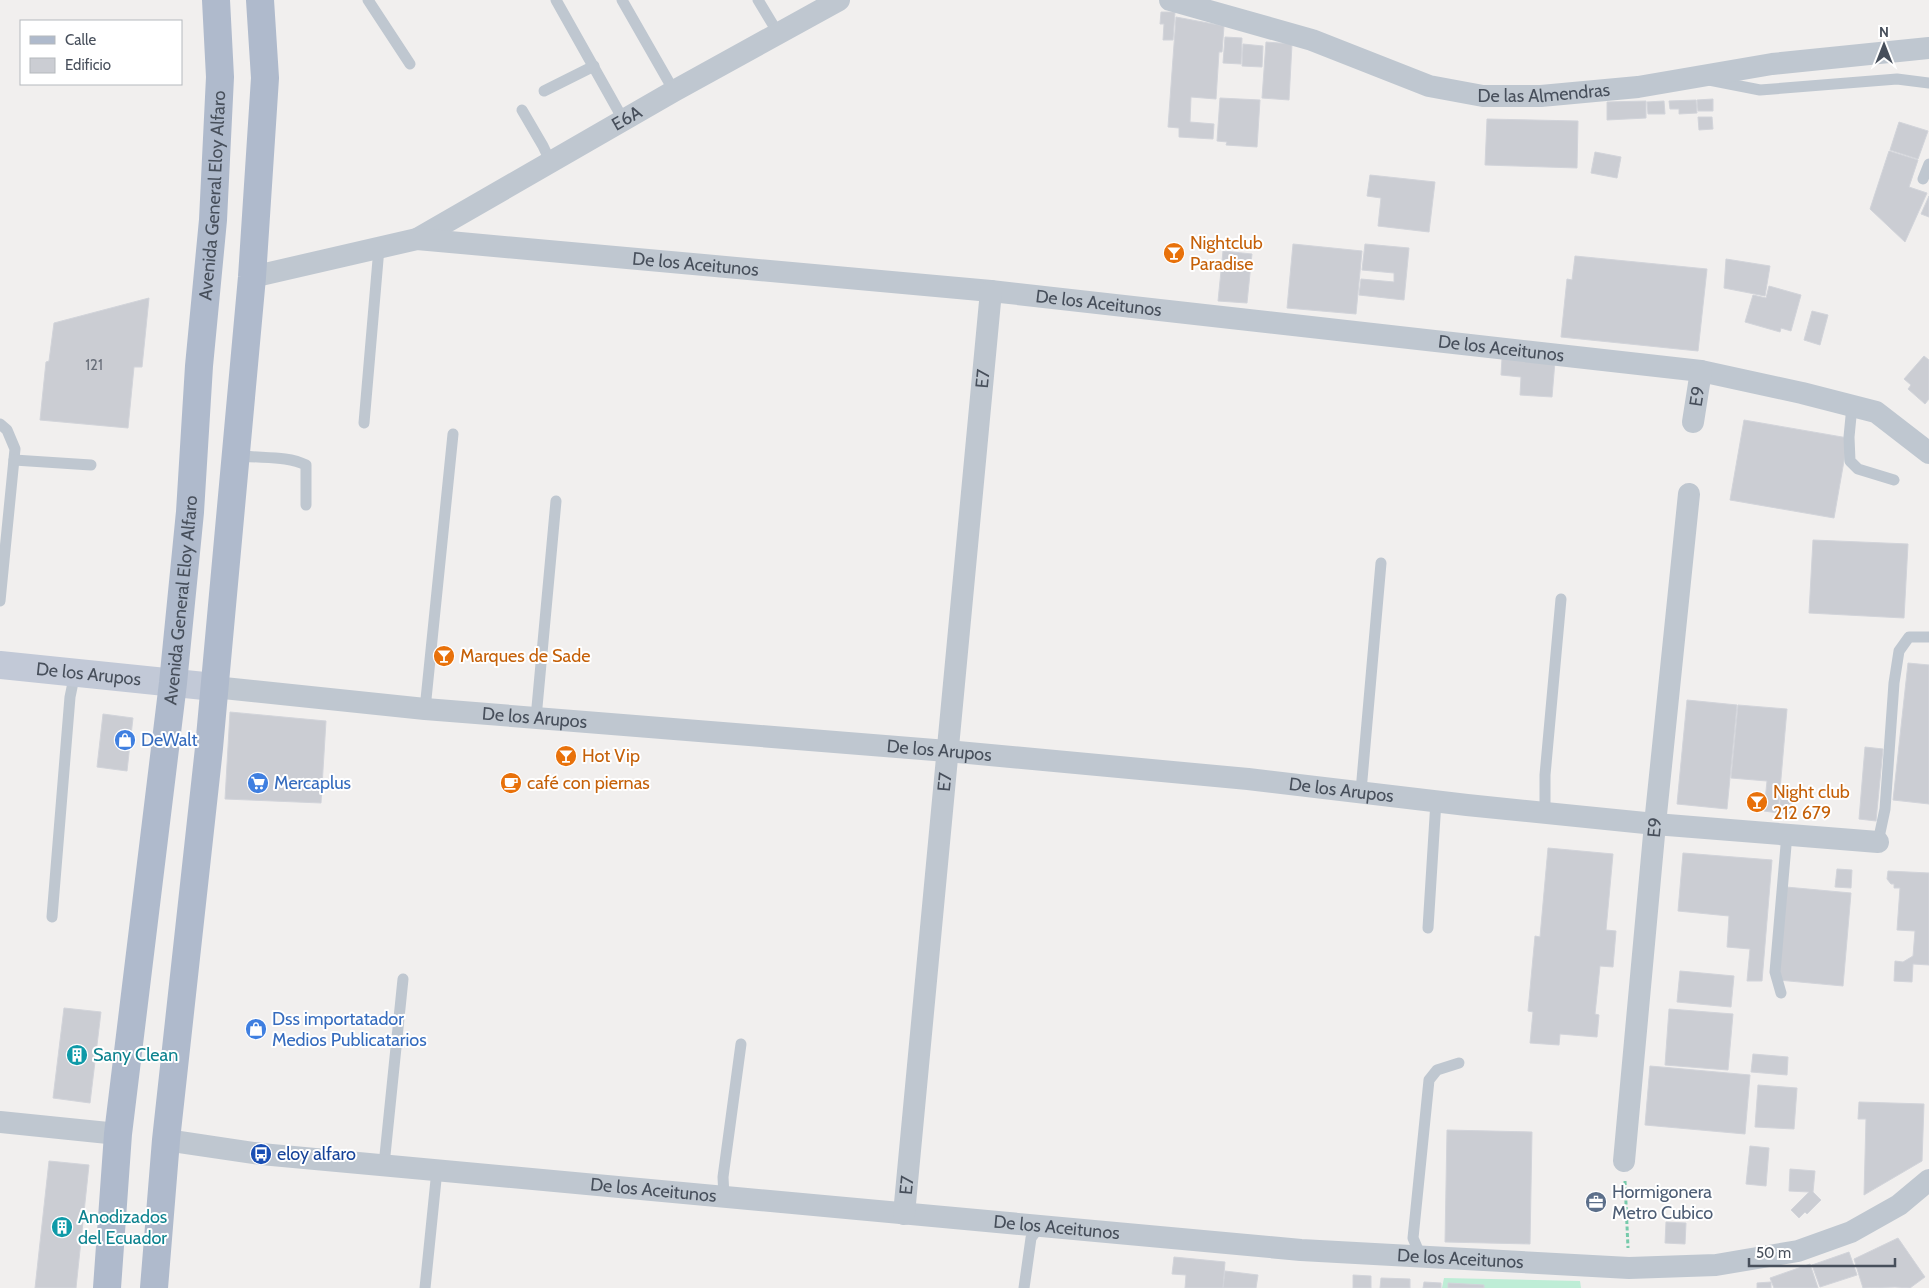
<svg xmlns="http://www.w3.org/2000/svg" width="1929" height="1288" font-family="Cabin,sans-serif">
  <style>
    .green { fill: #beedd6 }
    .building { fill: #cbcdd3; stroke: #d2d4da }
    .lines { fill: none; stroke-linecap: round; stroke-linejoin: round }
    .path { stroke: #77caab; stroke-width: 3; stroke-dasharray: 4 2.5; stroke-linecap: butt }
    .lane { stroke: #bfc7d0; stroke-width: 11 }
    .street { stroke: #bfc7d0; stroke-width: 22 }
    .secondary { stroke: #c2c9d7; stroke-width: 28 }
    .primary { stroke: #afbacc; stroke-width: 28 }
    .labels { text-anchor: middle; stroke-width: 4; stroke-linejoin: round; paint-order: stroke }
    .number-label { font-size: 15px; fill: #686e79 }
    .street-label { font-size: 18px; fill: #474f5b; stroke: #fff }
    .food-label { font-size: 18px; fill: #c56008; stroke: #fff; text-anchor: start }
    .shop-label { font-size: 18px; fill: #366cbe; stroke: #fff; text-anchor: start }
    .culture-label { font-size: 18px; fill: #0d838f; stroke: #fff; text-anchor: start }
    .transit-label { font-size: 18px; fill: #164399; stroke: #fff; text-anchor: start }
    .service-label { font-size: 18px; fill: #4e5e75; stroke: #fff; text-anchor: start }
  </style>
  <rect width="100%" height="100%" fill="#f1efee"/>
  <polygon class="green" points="1444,1278 1580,1281 1581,1288 1442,1288"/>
  <g class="building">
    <polygon points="1161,12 1175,12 1173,40 1163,40 1164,24 1160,24"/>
    <polygon points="1176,17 1224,26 1222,52 1219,52 1216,99 1191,97 1190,122 1214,124 1213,139 1179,137 1179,128 1168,127"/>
    <polygon points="1225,37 1242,38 1241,64 1223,63"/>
    <polygon points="1266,42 1292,44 1289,100 1262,98"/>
    <polygon points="1243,44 1263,46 1262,67 1242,66"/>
    <polygon points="1220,98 1260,100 1257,147 1226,145 1227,142 1217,141"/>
    <polygon points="1713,99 1713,111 1698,111 1697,100"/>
    <polygon points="1696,100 1697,113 1679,114 1679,109 1670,109 1669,101"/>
    <polygon points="1646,101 1646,118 1607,120 1607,102"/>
    <polygon points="1664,101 1665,114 1648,114 1647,102"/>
    <polygon points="1698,117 1712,117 1713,129 1699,130"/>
    <polygon points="1487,119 1578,121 1577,168 1485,165"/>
    <polygon points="1899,122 1928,131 1918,159 1890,150"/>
    <polygon points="1889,151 1918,160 1909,187 1927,193 1905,242 1870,209"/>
    <polygon points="1595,152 1621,157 1617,178 1591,173"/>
    <polygon points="1370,175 1435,182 1429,232 1378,226 1381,198 1367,196"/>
    <polygon points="1929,196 1929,217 1921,214"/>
    <polygon points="1293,244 1362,251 1356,314 1287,308"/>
    <polygon points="1365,244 1409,248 1404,300 1359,295 1361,279 1394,282 1394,273 1362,270"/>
    <polygon points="1223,251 1252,254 1247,303 1218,301"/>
    <polygon points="1575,256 1707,269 1698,351 1561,337 1567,279 1572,280"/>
    <polygon points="1726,259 1770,266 1765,296 1724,288"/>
    <polygon points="1769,286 1801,295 1791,331 1781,328 1780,332 1745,322 1753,295 1766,298"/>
    <polygon points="149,298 142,367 134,367 128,428 40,420 46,362 49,361 54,323"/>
    <polygon points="1812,311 1828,315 1820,345 1804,340"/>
    <polygon points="1924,356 1929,360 1929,399 1925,404 1908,389 1911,385 1904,379"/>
    <polygon points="1502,358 1555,361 1552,397 1520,395 1521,377 1501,375"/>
    <polygon points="1744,420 1848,438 1834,518 1730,500"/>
    <polygon points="1813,540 1908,544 1904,618 1809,613"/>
    <polygon points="1908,663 1929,665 1929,804 1893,800"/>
    <polygon points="1687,700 1737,705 1727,809 1677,804"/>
    <polygon points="1738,705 1787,709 1778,813 1764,811 1767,781 1731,778"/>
    <polygon points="230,712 326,721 321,803 225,799"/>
    <polygon points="103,714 133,718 127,771 97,767"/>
    <polygon points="1865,747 1883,749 1876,821 1859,819"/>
    <polygon points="1781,792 1793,793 1791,814 1779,813"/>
    <polygon points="1548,848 1613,854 1606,930 1616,931 1613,967 1600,966 1595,1014 1599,1015 1597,1037 1560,1034 1559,1045 1530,1043 1533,1012 1528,1011 1535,936 1540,937"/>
    <polygon points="1683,853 1772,860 1762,981 1747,981 1750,949 1727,947 1729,916 1678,911"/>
    <polygon points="1837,869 1852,870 1851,888 1835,887"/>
    <polygon points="1888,871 1929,873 1929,965 1913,964 1912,982 1894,981 1895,961 1903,962 1913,956 1915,931 1897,930 1900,888 1894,888 1894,884 1891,884 1887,879"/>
    <polygon points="1786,887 1851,893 1843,986 1778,980"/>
    <polygon points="1680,971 1734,976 1731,1007 1677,1002"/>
    <polygon points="64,1008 101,1012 90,1103 53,1098"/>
    <polygon points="1669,1009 1733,1014 1728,1070 1665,1065"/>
    <polygon points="1753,1054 1788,1057 1787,1075 1751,1072"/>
    <polygon points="1650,1066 1750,1075 1745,1134 1645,1125"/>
    <polygon points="1758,1085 1797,1088 1794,1129 1755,1127"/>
    <polygon points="1859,1102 1924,1104 1922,1161 1864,1195 1866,1119 1858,1119"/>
    <polygon points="1447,1130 1532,1132 1530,1244 1445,1242"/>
    <polygon points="1750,1146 1769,1148 1766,1186 1746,1184"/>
    <polygon points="49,1161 89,1165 76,1288 35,1288"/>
    <polygon points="1790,1169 1815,1171 1813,1192 1821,1200 1807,1214 1805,1212 1799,1218 1791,1210 1809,1192 1789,1191"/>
    <polygon points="1666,1222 1686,1223 1685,1244 1665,1243"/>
    <polygon points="1898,1238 1925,1277 1910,1288 1895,1287 1863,1288 1854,1259"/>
    <polygon points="1849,1252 1857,1275 1820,1287 1812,1265"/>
    <polygon points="1174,1257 1225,1262 1223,1288 1185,1288 1186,1275 1172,1274"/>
    <polygon points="1810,1264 1818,1288 1774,1288 1770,1278"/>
    <polygon points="1225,1271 1258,1275 1256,1288 1223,1288"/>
    <polygon points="1353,1275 1371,1276 1371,1288 1353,1288"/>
    <polygon points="1381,1278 1410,1279 1410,1288 1380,1288"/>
    <polygon points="1424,1282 1441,1283 1441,1288 1423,1288"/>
    <polygon points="1771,1282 1771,1288 1757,1288 1757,1283"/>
    <polygon points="1448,1283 1484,1285 1484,1288 1448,1288"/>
  </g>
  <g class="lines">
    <polyline class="path" points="1625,1181 1628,1248"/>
    <g class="lane">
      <polyline points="368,0 410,64"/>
      <polyline points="556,0 624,121"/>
      <polyline points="622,0 674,91"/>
      <polyline points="758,0 778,33"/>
      <polyline points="1709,80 1760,90 1897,79 1929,83"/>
      <polyline points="544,91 594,66"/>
      <polyline points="522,110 543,146 551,163"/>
      <polyline points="1923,179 1929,164"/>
      <polyline points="1852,406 1849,437 1850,461 1858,469 1894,480"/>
      <polyline points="364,423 379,248"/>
      <polyline points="0,424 7,430 15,449 0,601"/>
      <path d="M236 455C258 459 286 455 306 465V505"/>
      <polyline points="14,460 91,465"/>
      <polyline points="425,709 453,434"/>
      <polyline points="536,718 556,501"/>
      <polyline points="1361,791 1381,563"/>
      <polyline points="1545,812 1545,775 1561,599"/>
      <polyline points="1878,842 1885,809 1894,683 1899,651 1909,637 1929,637"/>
      <polyline points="52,917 70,697 75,673"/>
      <polyline points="1428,928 1436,801"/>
      <polyline points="1781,993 1775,972 1787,834"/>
      <polyline points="384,1165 403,979"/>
      <polyline points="724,1197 723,1177 741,1044"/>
      <polyline points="1421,1257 1413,1238 1429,1080 1437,1070 1459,1063"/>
      <polyline points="425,1288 437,1170"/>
      <polyline points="1024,1288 1031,1238 1040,1226"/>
    </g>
    <g class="street">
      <path id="s1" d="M1170 0 1312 40 1429 86 1483 96H1541L1638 87 1772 64 1929 48"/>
      <path id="s2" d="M417 239 674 91 839 0"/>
      <path id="s3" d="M252 277 417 239 991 291 1701 371 1802 393 1876 412 1929 453"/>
      <path id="s4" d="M1693 422 1701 371"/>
      <path id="s5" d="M214 687 425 709 947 751 1248 779 1467 805 1655 824 1878 842"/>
      <polyline points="0,1122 118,1134"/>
      <path id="s6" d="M166 1140 261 1154 1301 1250 1629 1268 1716 1265 1798 1251 1851 1232 1899 1205 1929 1180"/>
      <path id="s7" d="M1624 1161 1655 824 1689 494"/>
      <path id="s8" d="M904 1214 991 291"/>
    </g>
    <path class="secondary" id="s9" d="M0 665 214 687"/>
    <g class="primary">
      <path id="s10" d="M107 1288 118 1134 173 683 190 512 199 366 213 220 220 77 216 0"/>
      <polyline points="154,1288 166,1140 209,748 252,277 265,78 260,0"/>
    </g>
  </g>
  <defs>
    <g id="bar-disc" transform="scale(1.125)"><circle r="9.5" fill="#e8710a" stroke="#fff"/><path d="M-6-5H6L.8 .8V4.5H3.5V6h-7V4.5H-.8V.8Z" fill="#fff"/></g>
    <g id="shop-disc" transform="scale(1.125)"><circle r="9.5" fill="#3f7fe0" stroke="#fff"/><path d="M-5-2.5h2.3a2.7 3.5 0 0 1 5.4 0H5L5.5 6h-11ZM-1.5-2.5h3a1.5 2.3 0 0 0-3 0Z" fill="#fff"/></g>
    <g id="supermarket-disc" transform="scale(1.125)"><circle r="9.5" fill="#3f7fe0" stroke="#fff"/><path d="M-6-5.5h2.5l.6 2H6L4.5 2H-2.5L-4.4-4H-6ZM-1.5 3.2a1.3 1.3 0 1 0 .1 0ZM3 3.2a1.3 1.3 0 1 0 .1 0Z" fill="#fff"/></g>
    <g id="cafe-disc" transform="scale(1.125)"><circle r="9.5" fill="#e8710a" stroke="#fff"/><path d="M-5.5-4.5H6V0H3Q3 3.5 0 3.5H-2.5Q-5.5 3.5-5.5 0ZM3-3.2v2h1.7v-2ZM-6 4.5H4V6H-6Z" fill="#fff"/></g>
    <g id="building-disc" transform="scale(1.125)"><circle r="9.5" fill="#0f9aa8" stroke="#fff"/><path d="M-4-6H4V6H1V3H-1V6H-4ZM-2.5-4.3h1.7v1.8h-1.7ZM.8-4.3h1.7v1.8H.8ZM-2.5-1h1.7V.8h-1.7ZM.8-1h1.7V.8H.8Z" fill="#fff"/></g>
    <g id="bus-disc" transform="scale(1.125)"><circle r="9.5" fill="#1a4fb4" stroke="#fff"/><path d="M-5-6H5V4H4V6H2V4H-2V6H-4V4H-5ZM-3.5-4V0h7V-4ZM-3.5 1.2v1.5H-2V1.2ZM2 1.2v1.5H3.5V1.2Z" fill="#fff"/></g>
    <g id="office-disc" transform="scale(1.125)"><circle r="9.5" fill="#5c6f8a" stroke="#fff"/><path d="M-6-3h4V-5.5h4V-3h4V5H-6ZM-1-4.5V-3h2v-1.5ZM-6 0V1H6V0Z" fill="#fff"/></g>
  </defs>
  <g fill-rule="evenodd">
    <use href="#bar-disc" x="1174" y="253"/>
    <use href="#bar-disc" x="444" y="656"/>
    <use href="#shop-disc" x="125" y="740"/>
    <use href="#bar-disc" x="566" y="756"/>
    <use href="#supermarket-disc" x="258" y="783"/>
    <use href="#cafe-disc" x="511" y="783"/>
    <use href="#bar-disc" x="1757" y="802"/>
    <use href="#shop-disc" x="256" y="1029"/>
    <use href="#building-disc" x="77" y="1055"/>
    <use href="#bus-disc" x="261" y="1154"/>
    <use href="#office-disc" x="1596" y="1202"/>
    <use href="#building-disc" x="62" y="1227"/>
  </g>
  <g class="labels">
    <g class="number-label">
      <text x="94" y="370">121</text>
    </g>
    <g class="street-label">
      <text dy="6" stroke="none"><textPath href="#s1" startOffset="389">De las Almendras</textPath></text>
      <text dy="6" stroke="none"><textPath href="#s2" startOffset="242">E6A</textPath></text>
      <text dy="6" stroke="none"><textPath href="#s10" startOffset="1098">Avenida General Eloy Alfaro</textPath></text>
      <text dy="6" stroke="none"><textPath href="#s3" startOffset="449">De los Aceitunos</textPath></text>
      <text dy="6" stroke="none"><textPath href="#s3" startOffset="854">De los Aceitunos</textPath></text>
      <text dy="6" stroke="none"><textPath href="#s3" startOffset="1259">De los Aceitunos</textPath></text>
      <text dy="6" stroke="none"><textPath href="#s8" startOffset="839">E7</textPath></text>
      <text dy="6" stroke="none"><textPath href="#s4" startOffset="26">E9</textPath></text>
      <text dy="6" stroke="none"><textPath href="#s10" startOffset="692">Avenida General Eloy Alfaro</textPath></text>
      <text dy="6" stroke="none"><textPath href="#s9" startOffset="89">De los Arupos</textPath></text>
      <text dy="6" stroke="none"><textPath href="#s5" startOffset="322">De los Arupos</textPath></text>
      <text dy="6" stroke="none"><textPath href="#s5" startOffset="728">De los Arupos</textPath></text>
      <text dy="6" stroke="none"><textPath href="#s8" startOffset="434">E7</textPath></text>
      <text dy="6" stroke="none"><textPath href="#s5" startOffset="1132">De los Arupos</textPath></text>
      <text dy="6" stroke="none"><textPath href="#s7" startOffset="335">E9</textPath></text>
      <text dy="6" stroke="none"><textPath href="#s8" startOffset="29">E7</textPath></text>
      <text dy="6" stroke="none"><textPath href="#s6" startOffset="490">De los Aceitunos</textPath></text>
      <text dy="6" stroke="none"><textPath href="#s6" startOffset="895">De los Aceitunos</textPath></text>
      <text dy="6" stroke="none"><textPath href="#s6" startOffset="1300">De los Aceitunos</textPath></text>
    </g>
    <g class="food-label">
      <text x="1190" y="249">Nightclub<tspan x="1190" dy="21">Paradise</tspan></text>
      <text x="460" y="662">Marques de Sade</text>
      <text x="582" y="762">Hot Vip</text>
      <text x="527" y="789">café con piernas</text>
      <text x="1773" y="798">Night club<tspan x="1773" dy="21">212 679</tspan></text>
    </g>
    <g class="shop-label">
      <text x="141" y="746">DeWalt</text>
      <text x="274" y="789">Mercaplus</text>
      <text x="272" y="1025">Dss importatador<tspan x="272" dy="21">Medios Publicatarios</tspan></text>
    </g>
    <g class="culture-label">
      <text x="93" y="1061">Sany Clean</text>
      <text x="78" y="1223">Anodizados<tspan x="78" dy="21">del Ecuador</tspan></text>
    </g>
    <g class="transit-label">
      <text x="277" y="1160">eloy alfaro</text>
    </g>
    <g class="service-label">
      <text x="1612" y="1198">Hormigonera<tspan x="1612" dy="21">Metro Cubico</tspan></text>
    </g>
  </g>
  <rect x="20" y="20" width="162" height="65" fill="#ffffff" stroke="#b5b9bd"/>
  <rect x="30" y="36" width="25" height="8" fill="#afbacc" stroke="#b5b9bd"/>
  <text x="65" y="45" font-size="15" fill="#474f5b">Calle</text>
  <rect x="30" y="58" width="25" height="15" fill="#cbcdd3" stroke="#b5b9bd"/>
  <text x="65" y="70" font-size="15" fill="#474f5b">Edificio</text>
  <g transform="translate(1884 45)" stroke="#ffffff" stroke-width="4" paint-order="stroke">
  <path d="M0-4L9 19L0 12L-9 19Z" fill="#474f5b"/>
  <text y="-8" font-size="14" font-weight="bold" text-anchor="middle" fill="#474f5b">N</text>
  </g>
  <path d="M1749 1258v8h146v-8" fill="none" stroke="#474f5b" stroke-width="2.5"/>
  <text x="1756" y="1258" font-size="15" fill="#474f5b" stroke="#ffffff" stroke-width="4" paint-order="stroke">50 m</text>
</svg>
